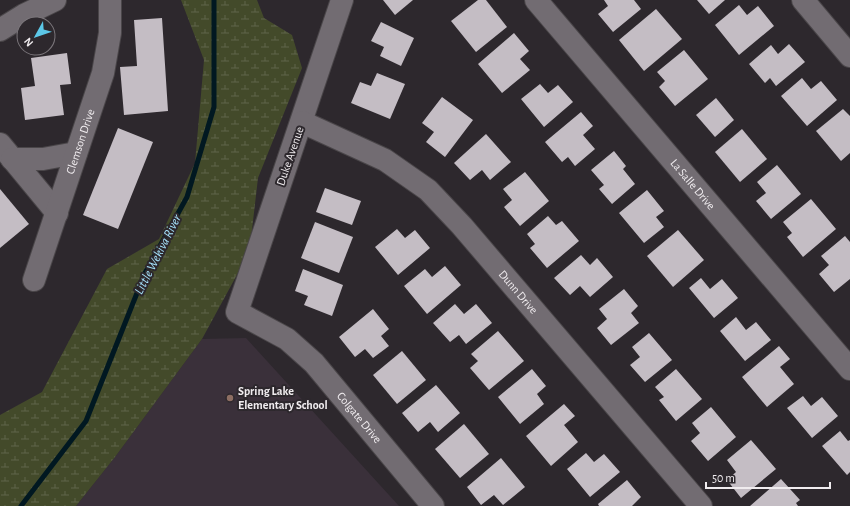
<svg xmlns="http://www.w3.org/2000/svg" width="850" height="506" font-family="'Alegreya Sans',sans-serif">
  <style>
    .built { fill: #3a303a }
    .wetland { fill: url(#wetland-marsh) }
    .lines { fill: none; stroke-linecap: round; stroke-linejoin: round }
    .stream { stroke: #011821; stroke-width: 5 }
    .building { fill: #c4bdc4 }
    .minor-casing { stroke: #4a4649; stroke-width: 24 }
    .minor { stroke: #726c72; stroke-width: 22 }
    .education-dot { fill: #8d6e63; stroke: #2d282d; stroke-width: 1.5 }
    .labels { text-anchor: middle; stroke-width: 4; stroke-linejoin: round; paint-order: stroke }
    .street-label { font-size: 12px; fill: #f0ecef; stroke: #2d282d }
    .poi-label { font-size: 12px; font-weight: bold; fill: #f0ecef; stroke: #2d282d; text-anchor: start }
    .water-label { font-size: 13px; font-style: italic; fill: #a7e4fe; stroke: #2d282d }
  </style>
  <defs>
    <pattern id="wetland-marsh" width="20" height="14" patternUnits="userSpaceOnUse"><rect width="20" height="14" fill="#434a2a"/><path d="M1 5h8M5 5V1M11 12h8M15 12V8" fill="none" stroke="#5e6449"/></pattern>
  </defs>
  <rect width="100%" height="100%" fill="#2d282d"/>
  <polygon class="built" points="246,338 399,506 76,506 115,457 202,339"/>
  <polygon class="wetland" points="181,0 257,0 264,18 292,35 302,68 258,178 250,247 245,260 202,339 115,457 76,506 0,506 0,415 42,392 107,269 159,239 195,163 204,60"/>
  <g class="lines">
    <polyline class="stream" points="21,506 86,421 145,273 187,197 214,107 214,0"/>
  </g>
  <g class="building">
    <polygon points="383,0 413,0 395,15"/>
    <polygon points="478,0 486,0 507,27 476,52 451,21"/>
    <polygon points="604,0 634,0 641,9 613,32 598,14 608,6"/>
    <polygon points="697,0 725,0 709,14"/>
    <polygon points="739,5 747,15 758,6 774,26 739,55 715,25"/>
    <polygon points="656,9 682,39 644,71 619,40"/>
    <polygon points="162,18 168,111 124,115 120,67 137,66 134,20"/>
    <polygon points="381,22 414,38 401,66 380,56 384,47 371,41"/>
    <polygon points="514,33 529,51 520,59 530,70 502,93 478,64"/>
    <polygon points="789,44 805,62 776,86 770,78 765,83 749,64 771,45 778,54"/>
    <polygon points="684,50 708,79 675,106 659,87 665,81 657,72"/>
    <polygon points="67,53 71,84 60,85 64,115 25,120 21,88 35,86 31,58"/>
    <polygon points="377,73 405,84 390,119 351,103 360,82 371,86"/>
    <polygon points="802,78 811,89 821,81 837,100 807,126 781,96"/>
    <polygon points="540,84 548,93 558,85 573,102 544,127 521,99"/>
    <polygon points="442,97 473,120 445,157 426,142 434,132 422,123"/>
    <polygon points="716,98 734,120 715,137 696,115"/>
    <polygon points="843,109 850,116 850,153 841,161 816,131"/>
    <polygon points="581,112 593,126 583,135 595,149 575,166 568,157 562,162 545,142"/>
    <polygon points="118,128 153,142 118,229 83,215"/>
    <polygon points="742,129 767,159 740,182 715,152"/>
    <polygon points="486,134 511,162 490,180 482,170 470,180 454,163"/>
    <polygon points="614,151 626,166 623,169 635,184 612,204 599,189 604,185 591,170"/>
    <polygon points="777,165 801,194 771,219 756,201 766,193 757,182"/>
    <polygon points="525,172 549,201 520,226 504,207 512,200 503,189"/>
    <polygon points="325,188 361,201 352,225 316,212"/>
    <polygon points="0,189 29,224 0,248"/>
    <polygon points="647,190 664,211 656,217 664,227 644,243 619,213"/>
    <polygon points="811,199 836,229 803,257 787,237 792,233 783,222"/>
    <polygon points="548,216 556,225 562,221 579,241 547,268 530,248 535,244 527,234"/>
    <polygon points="315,222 353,237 339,273 301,258"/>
    <polygon points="397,229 405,238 415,230 430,248 398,275 375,247"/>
    <polygon points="678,230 704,260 673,287 647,256"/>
    <polygon points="845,236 850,242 850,279 834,292 819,274 829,265 821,256"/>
    <polygon points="581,255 590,265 597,258 613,277 590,297 580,286 570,295 554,278"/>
    <polygon points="445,266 461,285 427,314 404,286 425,269 432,277"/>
    <polygon points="303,269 343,285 332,316 304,305 308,296 295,291"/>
    <polygon points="701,278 710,289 722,279 738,298 714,318 689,288"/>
    <polygon points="624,289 638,306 631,313 639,323 611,345 597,328 607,319 599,309"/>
    <polygon points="455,304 464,314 476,304 492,323 466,344 459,335 450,342 433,323"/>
    <polygon points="373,309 389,329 381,336 389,346 373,358 365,349 355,357 339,337"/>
    <polygon points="736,317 746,330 756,322 771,340 745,361 720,331"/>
    <polygon points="498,331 524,361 489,390 470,368 478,361 471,354"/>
    <polygon points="649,333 672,360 645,382 630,365 640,357 632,347"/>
    <polygon points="779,346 790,359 780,367 794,384 767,407 742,377"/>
    <polygon points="402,351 426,380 397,404 373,375"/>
    <polygon points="532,369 546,386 537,394 544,404 520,424 498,397"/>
    <polygon points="676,369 702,399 676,421 659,400 664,397 655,387"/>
    <polygon points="436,385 460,413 438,432 430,422 418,432 402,413"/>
    <polygon points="803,396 811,406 822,397 838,416 812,438 787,408"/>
    <polygon points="564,404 575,416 564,425 578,442 551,466 526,436"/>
    <polygon points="711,407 736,437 708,461 691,441 700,433 692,423"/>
    <polygon points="464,424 489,454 460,478 435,449"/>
    <polygon points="840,431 848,441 850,440 850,472 847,475 822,446"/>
    <polygon points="751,440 776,469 741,498 727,480 736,472 727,460"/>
    <polygon points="586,453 594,462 604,454 620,472 590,497 567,469"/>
    <polygon points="501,458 525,487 503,505 494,495 481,505 467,487"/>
    <polygon points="781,479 800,500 796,503 798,506 750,506"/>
    <polygon points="627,480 641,497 632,506 599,506 598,504"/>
  </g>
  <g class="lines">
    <g class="minor-casing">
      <g id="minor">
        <path id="s1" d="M342 0 237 312 287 339 314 363 433 506"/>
        <path id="s2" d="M536 0 850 369"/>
        <polyline points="803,0 850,56"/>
        <polyline points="0,30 24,15 55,0"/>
        <path id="s3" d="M302 122 385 160 428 190 462 226 701 506"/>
        <polyline points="0,144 57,213"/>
        <polyline points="12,159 43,159 76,153"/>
        <path id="s4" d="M34 280 103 73 110 33V0"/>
      </g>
    </g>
    <use href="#minor" class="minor"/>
  </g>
  <circle class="education-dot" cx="230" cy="398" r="4"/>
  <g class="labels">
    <g class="street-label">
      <text dy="4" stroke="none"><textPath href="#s4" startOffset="146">Clemson Drive</textPath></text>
      <text transform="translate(290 156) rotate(-71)" y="4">Duke Avenue</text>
      <text dy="4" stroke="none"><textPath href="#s2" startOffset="242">La Salle Drive</textPath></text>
      <text dy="4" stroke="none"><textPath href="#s3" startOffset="280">Dunn Drive</textPath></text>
      <text dy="4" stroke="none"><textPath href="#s1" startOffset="493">Colgate Drive</textPath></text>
    </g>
    <g class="poi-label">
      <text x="238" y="395">Spring Lake<tspan x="238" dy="14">Elementary School</tspan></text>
    </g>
    <g class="water-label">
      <text transform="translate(157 254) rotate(-63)" y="5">Little Wekiva River</text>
    </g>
  </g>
  <g transform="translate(36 36) rotate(230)"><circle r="19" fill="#2d282d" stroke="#7b767b"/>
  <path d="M0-3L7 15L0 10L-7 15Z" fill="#5cc7e7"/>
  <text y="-6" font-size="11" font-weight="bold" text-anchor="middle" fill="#f0ecef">N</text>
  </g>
  <path d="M706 482v6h124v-6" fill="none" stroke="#f0ecef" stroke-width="2"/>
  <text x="712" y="482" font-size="12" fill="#f0ecef" stroke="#2d282d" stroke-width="3" paint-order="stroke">50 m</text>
</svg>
